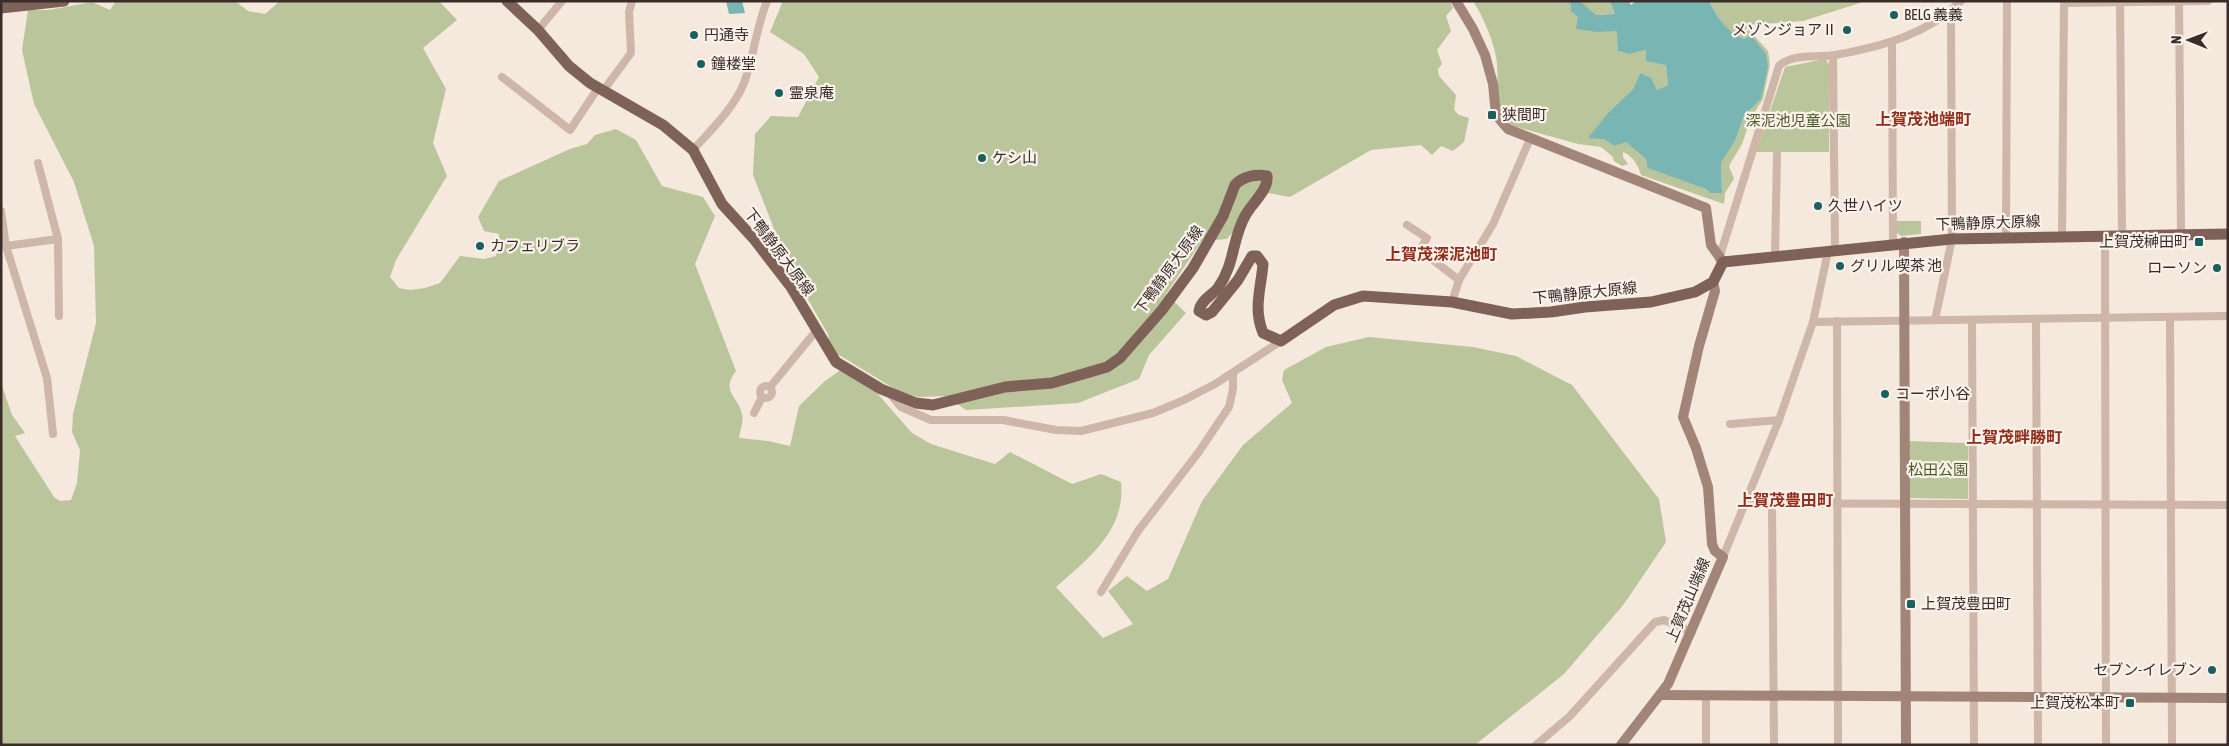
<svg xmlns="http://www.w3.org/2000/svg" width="2229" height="746" font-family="'Asap Condensed','Noto Sans JP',sans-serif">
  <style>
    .green { fill: #bbc59c }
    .water { fill: #79b5b2 }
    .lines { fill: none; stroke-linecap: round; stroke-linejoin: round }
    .street { stroke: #ceb6a8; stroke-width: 8 }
    .secondary { stroke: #a28579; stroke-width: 10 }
    .primary { stroke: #7e6258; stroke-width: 11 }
    .poi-dot { fill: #1a605f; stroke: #fbf2eb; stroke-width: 2 }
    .labels { text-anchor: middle; stroke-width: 4.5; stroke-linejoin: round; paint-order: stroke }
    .poi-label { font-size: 15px; fill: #3a2d29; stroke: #fbf2eb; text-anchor: start }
    .park-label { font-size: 15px; fill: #4d5b2a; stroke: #fbf2eb }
    .street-label { font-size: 15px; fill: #3a2d29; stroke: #fbf2eb }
    .neighbourhood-label { font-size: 16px; font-weight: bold; fill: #912d1a; stroke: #fbf2eb }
  </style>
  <rect width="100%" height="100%" fill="#f5e8dd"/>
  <g class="green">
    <path d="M116 1H235L248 11 265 14 280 1H439L457 20 423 48 446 89 433 143 447 176 396 260 390 277 399 288 410 290 425 288 440 283 460 256 484 259 496 256 499 234 484 231 478 217 499 181 570 149 587 144 595 135 616 129 636 140 662 186 703 197 715 216 695 264 736 371C720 392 738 396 742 414 744 420 740 431 739 438L768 441 790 446 799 406 825 381 842 369 862 376 912 433 931 444 995 464 1010 452 1072 484 1101 474 1121 482C1126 530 1089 558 1056 587L1103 638 1133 624 1108 591 1127 576 1147 591 1168 579 1202 501 1243 445 1292 403 1282 380 1284 370 1326 347 1369 337 1473 347 1516 356 1572 385 1659 499 1666 542 1624 604 1564 674 1475 745H1V383L12 415 25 433 15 436 54 497 60 501 71 500 77 483 80 450 72 432 73 414 96 323 94 246 74 182 34 104 22 50 28 10H49L92 2 110 10Z"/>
    <polygon points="783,1 1450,1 1453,8 1446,16 1451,31 1437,50 1442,64 1438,69 1439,76 1456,95 1454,110 1459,115 1469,118 1464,142 1453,151 1441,146 1432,155 1421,145 1371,150 1290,197 1268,193 1227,239 1202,241 1166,294 1186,313 1149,355 1139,379 1078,403 966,410 946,396 918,397 898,391 831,350 828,334 789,267 753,175 755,134 771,116 798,117 819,77 804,54 770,32"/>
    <path d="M1473 1H1564L1571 4 1598 32 1617 30 1630 54 1646 50 1666 64 1668 85 1657 90 1640 73 1633 89 1609 112 1604 139 1614 146 1626 141 1646 159 1706 189 1710 193H1722L1721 163 1735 141 1744 116 1761 99 1763 85 1751 35 1744 39C1727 33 1716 17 1709 1H1866L1803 21 1748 25 1745 32 1749 30 1768 51 1770 64 1763 99 1751 118 1742 144 1729 166 1734 179 1725 193 1724 204 1641 175C1638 165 1633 156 1623 152V157L1628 164 1622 166 1614 161 1612 156 1601 147 1578 144 1513 126C1489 104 1502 78 1495 52 1491 35 1482 15 1473 1Z"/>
    <polygon points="1580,1 1610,1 1615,14 1596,15"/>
    <polygon points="1825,59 1830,65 1829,152 1756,152 1785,67"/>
    <polygon points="1896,221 1921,221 1921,234 1901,236 1896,232"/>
    <polygon points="1908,441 1968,443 1968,499 1909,498"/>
  </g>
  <g class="water">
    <polygon points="726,1 742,1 745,13 729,14"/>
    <path d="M1564 1H1580L1596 15 1615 14 1610 1H1628L1631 5 1636 1H1709C1716 17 1728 33 1744 39L1751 35 1766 54 1768 67 1761 99 1744 116 1735 141 1721 163 1722 193H1710L1706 189 1648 168 1646 159 1626 142 1614 146 1604 139 1588 138 1609 112 1633 89 1640 73 1651 78 1657 90 1668 85 1666 65 1646 61V50L1630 54 1618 51 1617 31 1598 32 1576 29 1578 17 1571 11V4Z"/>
  </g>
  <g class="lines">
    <g class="street">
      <polyline points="2120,1 2122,235"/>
      <polyline points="2179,1 2181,234"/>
      <polyline points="2064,3 2208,1"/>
      <polyline points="538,30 562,1"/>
      <polyline points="1892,43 1893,243"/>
      <polyline points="1833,55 1835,250"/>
      <polyline points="502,77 570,130 598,88"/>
      <polyline points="603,91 631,53 629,12 632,1"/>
      <path d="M693 150C711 130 734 108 744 83 754 56 756 28 767 1"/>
      <polyline points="38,163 58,239 59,316"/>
      <polyline points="1,211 6,246 47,378 53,434"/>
      <polyline points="1407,225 1427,238 1420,250 1459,280"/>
      <polyline points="2105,235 2106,745"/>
      <polyline points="2006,236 2007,1"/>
      <polyline points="2062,236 2064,1"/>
      <polyline points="6,246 58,239"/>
      <polyline points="1775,257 1777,154"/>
      <path d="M1719 259 1779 66C1792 53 1817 58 1835 55 1880 47 1927 35 1961 1"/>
      <polyline points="1452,302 1459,280 1493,224 1530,139"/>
      <polyline points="2170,317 2172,745"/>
      <polyline points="2036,319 2038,745"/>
      <polyline points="1935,320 1952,239 1951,12"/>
      <polyline points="1972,320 1974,745"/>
      <polyline points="1837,321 1838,745"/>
      <polyline points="1813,322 2228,316"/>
      <circle cx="766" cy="392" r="6"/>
      <polyline points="770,387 816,331"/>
      <polyline points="890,394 901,407 931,420 1003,420 1056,430 1081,431 1153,413 1184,400 1215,384 1281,341"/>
      <polyline points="754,413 762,397"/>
      <polyline points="1730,424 1779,420"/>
      <polyline points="1746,503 2228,505"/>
      <polyline points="1772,504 1774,745"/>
      <polyline points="1723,557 1779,420 1813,322 1828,251"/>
      <polyline points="1101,592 1138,531 1198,453 1229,407 1233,389 1233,373"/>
      <polyline points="1706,695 1706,745"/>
      <polyline points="1536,745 1570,716 1655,622 1664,620 1692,632"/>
    </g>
    <g class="secondary">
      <polyline points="1456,1 1473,29 1485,55 1493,84 1496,115 1508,129 1706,208 1711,245 1723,262"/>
      <polyline points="1904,242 1906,745"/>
      <polyline points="1660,695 2228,698"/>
      <polyline points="1621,745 1668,684 1723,557 1715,551 1712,544 1708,487 1696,448 1683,417 1699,346 1715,291 1713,282"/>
    </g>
    <g class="primary">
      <path d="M507 1 538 30 569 66 590 83 663 125 693 150 722 204 754 239 791 287 836 362 881 389 916 403 933 405 1005 387 1052 383 1107 367 1120 358 1162 310 1193 268 1223 216 1235 185C1243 176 1256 174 1267 176 1269 190 1251 204 1245 216 1232 239 1235 264 1218 288 1212 295 1200 301 1199 311L1206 315 1212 312 1238 280 1252 256H1257L1263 264C1261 289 1253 308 1263 333L1281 341 1334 305 1363 296 1452 302 1512 314 1551 312 1585 307 1651 302 1695 292 1713 282 1723 262 1952 239 2228 234"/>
      <polyline points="1,8 64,1"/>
    </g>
  </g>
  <g class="poi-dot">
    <circle cx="1894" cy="15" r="5"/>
    <circle cx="1847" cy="30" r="5"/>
    <circle cx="694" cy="35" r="5"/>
    <circle cx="701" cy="64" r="5"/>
    <circle cx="779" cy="93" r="5"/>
    <rect x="1487" y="110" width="10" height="10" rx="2.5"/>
    <circle cx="982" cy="158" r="5"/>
    <circle cx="1818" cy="206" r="5"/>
    <rect x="2194" y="237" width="10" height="10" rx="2.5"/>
    <circle cx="480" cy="246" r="5"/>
    <circle cx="1840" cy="266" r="5"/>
    <circle cx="2217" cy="268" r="5"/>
    <circle cx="1885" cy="394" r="5"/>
    <rect x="1906" y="599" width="10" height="10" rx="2.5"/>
    <circle cx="2212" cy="670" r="5"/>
    <rect x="2125" y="698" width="10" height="10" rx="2.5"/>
  </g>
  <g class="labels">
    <g class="poi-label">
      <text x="1904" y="20">BELG 義義</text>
      <text x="1837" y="35" text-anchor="end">メゾンジョアⅡ</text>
      <text x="704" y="40">円通寺</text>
      <text x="711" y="69">鐘楼堂</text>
      <text x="789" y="98">霊泉庵</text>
      <text x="1502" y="120">狭間町</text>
      <text x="992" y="163">ケシ山</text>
      <text x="1828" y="211">久世ハイツ</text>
      <text x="2189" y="247" text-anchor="end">上賀茂榊田町</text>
      <text x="490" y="251">カフェリブラ</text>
      <text x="1850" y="271">グリル喫茶 池</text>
      <text x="2207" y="273" text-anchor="end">ローソン</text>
      <text x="1895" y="399">コーポ小谷</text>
      <text x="1921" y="609">上賀茂豊田町</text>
      <text x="2202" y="675" text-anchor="end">セブン-イレブン</text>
      <text x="2120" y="708" text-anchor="end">上賀茂松本町</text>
    </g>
    <g class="park-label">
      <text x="1798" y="126">深泥池児童公園</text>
      <text x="1938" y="475">松田公園</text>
    </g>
    <g class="street-label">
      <text transform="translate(1988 223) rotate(-2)" y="5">下鴨静原大原線</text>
      <text transform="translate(779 252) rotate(53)" y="5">下鴨静原大原線</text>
      <text transform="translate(1169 270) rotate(-54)" y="5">下鴨静原大原線</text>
      <text transform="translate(1585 293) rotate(-6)" y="5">下鴨静原大原線</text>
      <text transform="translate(1688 600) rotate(-67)" y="5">上賀茂山端線</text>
    </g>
    <g class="neighbourhood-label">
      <text x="1923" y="125">上賀茂池端町</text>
      <text x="1441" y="260">上賀茂深泥池町</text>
      <text x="2014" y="443">上賀茂畔勝町</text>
      <text x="1785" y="506">上賀茂豊田町</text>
    </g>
  </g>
  <rect width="2229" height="746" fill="none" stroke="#3a2d29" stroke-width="5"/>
  <g transform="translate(2189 40) rotate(271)" stroke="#fbf2eb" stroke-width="4" paint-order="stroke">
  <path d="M0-4L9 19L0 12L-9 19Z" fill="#3a2d29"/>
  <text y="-8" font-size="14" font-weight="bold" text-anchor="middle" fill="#3a2d29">N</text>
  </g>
</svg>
